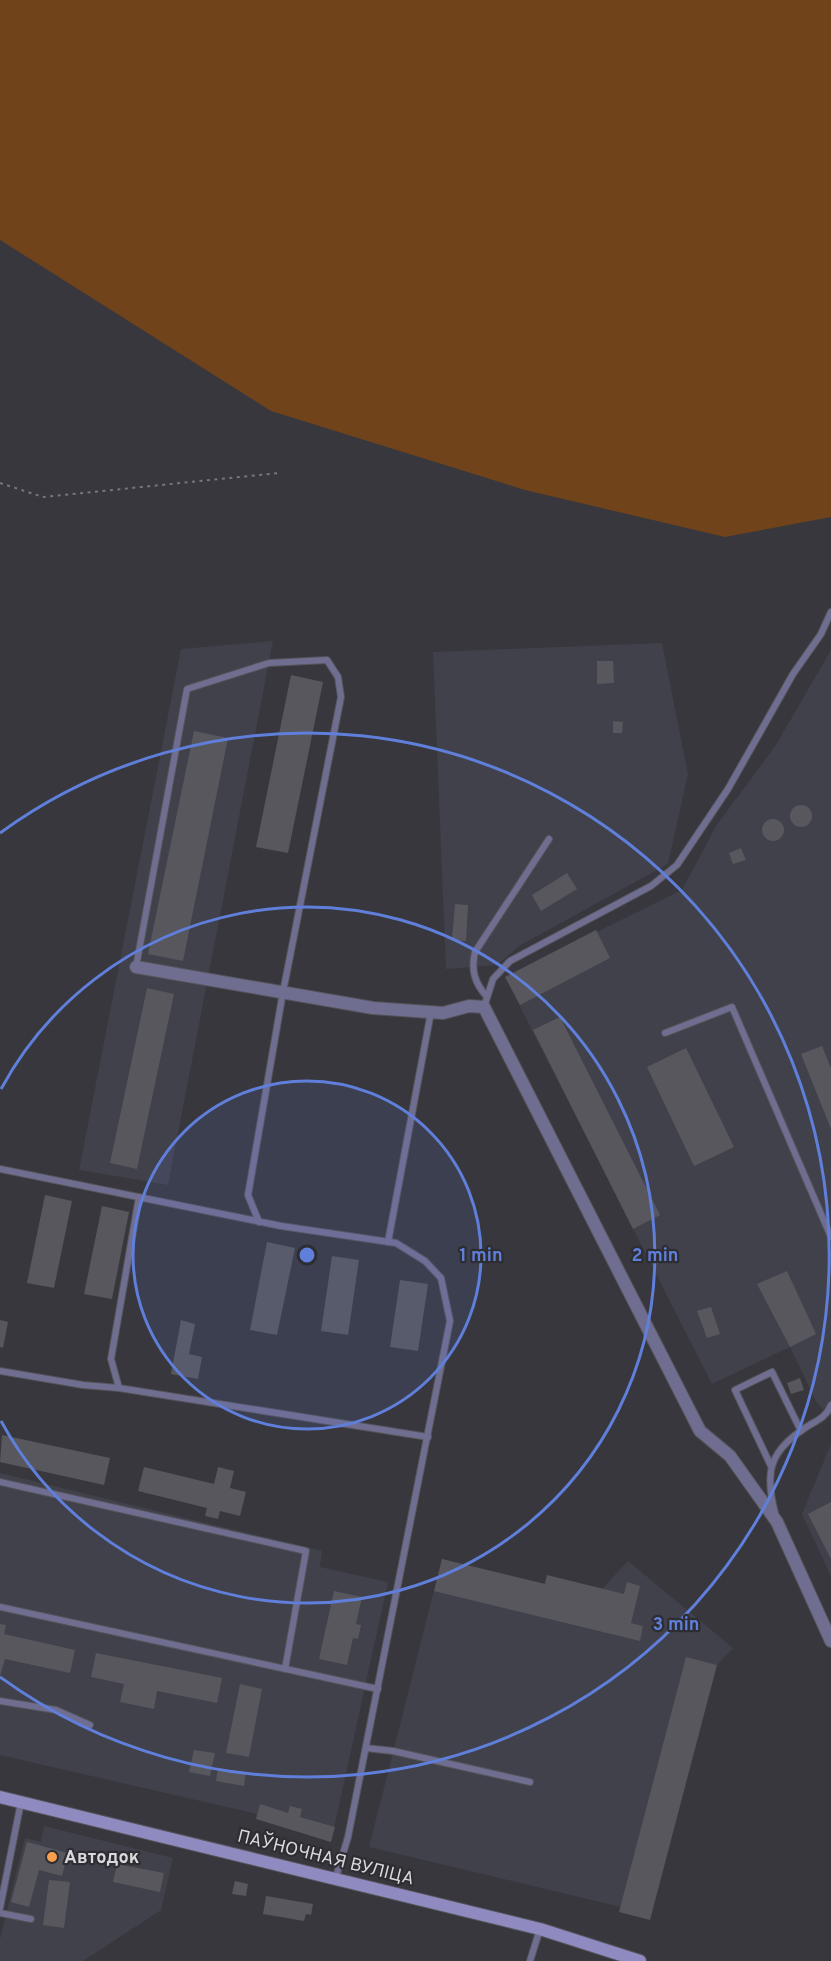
<svg xmlns="http://www.w3.org/2000/svg" width="831" height="1961" font-family="Overpass,sans-serif">
  <style>
    .built { fill: #41414c }
    .green { fill: #70431b }
    .building { fill: #57575d }
    .lines { fill: none; stroke-linecap: round; stroke-linejoin: round }
    .lane-casing { stroke: #54545a; stroke-width: 8 }
    .street-casing { stroke: #54545a; stroke-width: 14 }
    .secondary-casing { stroke: #54545a; stroke-width: 14 }
    .path { stroke: #76767b; stroke-width: 2; stroke-dasharray: 3 4.5; stroke-linecap: butt }
    .lane { stroke: #6f6e90; stroke-width: 6 }
    .street { stroke: #6f6e90; stroke-width: 12 }
    .secondary { stroke: #8f8bc1; stroke-width: 12 }
    .ring { fill: none; stroke: #5f7fda; stroke-width: 3 }
    .poi-dot { fill: #fa9f4e; stroke: #2d2d32; stroke-width: 2 }
    .labels { text-anchor: middle; stroke-width: 4.5; stroke-linejoin: round; paint-order: stroke }
    .poi-label { font-size: 18px; font-weight: bold; fill: #d9d9dd; stroke: #2d2d32; text-anchor: start }
    .street-label { font-size: 18px; fill: #d9d9dd; stroke: #2d2d32 }
    .centre { fill: #5f7fda; stroke: #2d2d32; stroke-width: 3 }
    .ring-label { font-size: 18px; text-anchor: middle; font-weight: bold; fill: #5f7fda; stroke: #2d2d32; stroke-width: 4.5; stroke-linejoin: round; paint-order: stroke }
  </style>
  <rect width="100%" height="100%" fill="#37373d"/>
  <g class="built">
    <polygon points="273,641 168,1185 79,1170 181,649"/>
    <polygon points="662,643 688,774 668,864 519,946 497,965 446,969 433,652"/>
    <polygon points="831,650 831,1417 817,1403 790,1347 712,1384 505,977 682,890 716,826 776,745"/>
    <polygon points="831,1444 831,1576 802,1514"/>
    <polygon points="0,1473 322,1551 320,1567 388,1582 331,1842 256,1819 257,1814 0,1755"/>
    <polygon points="442,1559 544,1584 547,1575 602,1589 628,1561 733,1648 717,1665 621,1907 369,1847"/>
    <polygon points="44,1826 173,1858 161,1910 83,1961 0,1961 0,1939 25,1838 41,1842"/>
  </g>
  <polygon class="green" points="0,0 831,0 831,517 725,537 525,490 271,411 0,240"/>
  <g class="building">
    <polygon points="597,661 613,661 614,683 597,684"/>
    <polygon points="291,675 323,682 288,853 256,847"/>
    <polygon points="613,721 623,722 622,733 613,733"/>
    <polygon points="194,731 228,738 183,961 148,954"/>
    <circle cx="801" cy="816" r="11"/>
    <circle cx="773" cy="830" r="11"/>
    <polygon points="741,848 746,860 733,864 729,853"/>
    <polygon points="567,873 577,889 541,911 532,895"/>
    <polygon points="455,904 468,905 466,941 452,940"/>
    <polygon points="596,930 610,958 520,1005 505,977"/>
    <polygon points="147,988 174,994 137,1169 110,1163"/>
    <polygon points="560,1017 660,1215 633,1229 533,1030"/>
    <polygon points="822,1046 831,1068 831,1129 801,1054"/>
    <polygon points="686,1048 734,1147 694,1166 647,1067"/>
    <polygon points="45,1195 72,1201 54,1288 27,1283"/>
    <polygon points="102,1206 129,1212 112,1299 84,1294"/>
    <polygon points="267,1242 295,1248 277,1335 250,1330"/>
    <polygon points="332,1256 359,1260 348,1335 321,1331"/>
    <polygon points="787,1271 816,1334 790,1347 757,1284"/>
    <polygon points="400,1280 428,1284 418,1351 390,1347"/>
    <polygon points="711,1307 720,1334 707,1338 697,1311"/>
    <polygon points="0,1320 8,1322 3,1348 0,1347"/>
    <polygon points="181,1320 195,1324 189,1354 202,1357 198,1379 171,1374"/>
    <polygon points="800,1378 804,1390 791,1394 787,1383"/>
    <polygon points="2,1435 110,1458 104,1485 0,1462"/>
    <polygon points="144,1467 214,1484 218,1467 234,1471 230,1488 246,1492 240,1516 220,1511 218,1519 205,1516 207,1508 138,1491"/>
    <polygon points="831,1502 831,1559 808,1514"/>
    <polygon points="442,1559 545,1584 547,1575 624,1594 627,1582 640,1586 631,1623 643,1626 640,1641 434,1591"/>
    <polygon points="334,1591 362,1597 356,1624 361,1625 358,1639 353,1638 347,1665 319,1659"/>
    <polygon points="0,1624 6,1625 4,1634 75,1650 70,1673 5,1659 0,1676"/>
    <polygon points="96,1653 222,1678 217,1703 157,1691 154,1709 120,1702 124,1684 91,1677"/>
    <polygon points="686,1657 717,1665 650,1920 619,1912"/>
    <polygon points="240,1684 262,1689 249,1757 226,1753"/>
    <polygon points="194,1750 215,1753 210,1776 189,1772"/>
    <polygon points="218,1768 246,1772 244,1786 216,1781"/>
    <polygon points="260,1804 288,1813 290,1806 302,1809 300,1817 335,1827 331,1842 256,1819"/>
    <polygon points="27,1842 68,1853 62,1876 39,1870 29,1907 11,1902"/>
    <polygon points="117,1864 164,1873 160,1892 113,1882"/>
    <polygon points="49,1880 70,1882 64,1928 43,1925"/>
    <polygon points="235,1881 248,1884 246,1896 232,1894"/>
    <polygon points="266,1896 313,1904 311,1915 306,1914 304,1921 263,1914"/>
  </g>
  <g class="lines">
    <g class="lane-casing">
      <g id="lane">
        <polyline points="136,967 187,689 269,663 327,660 338,677 341,697 283,992 248,1195 259,1222"/>
        <path d="M487 997C474 982 471 970 475 952L549 839"/>
        <polyline points="484,1007 493,979 510,961 651,886 677,865 728,789 793,674 821,634 831,612"/>
        <polyline points="665,1033 732,1007 831,1237"/>
        <polyline points="0,1169 281,1226 396,1243 425,1261 441,1278 450,1321 348,1837 336,1877"/>
        <polyline points="139,1197 111,1359 119,1388 428,1437"/>
        <polyline points="388,1242 431,1012"/>
        <polyline points="0,1371 83,1385 119,1388"/>
        <polyline points="771,1466 735,1390 772,1372 801,1431"/>
        <polyline points="0,1482 306,1551 285,1669"/>
        <path d="M775 1513C764 1471 770 1450 808 1426 818 1420 827 1416 831 1405"/>
        <polyline points="0,1607 378,1689"/>
        <polyline points="0,1701 56,1710 90,1725"/>
        <polyline points="366,1748 393,1751 530,1782"/>
        <polyline points="0,1908 21,1802"/>
        <polyline points="0,1913 31,1919"/>
        <polyline points="530,1961 540,1929"/>
      </g>
    </g>
    <g class="street-casing">
      <polyline id="street" points="136,967 373,1008 443,1013 469,1006 484,1007 700,1431 730,1456 777,1522 831,1641"/>
    </g>
    <g class="secondary-casing">
      <polyline id="secondary" points="0,1797 540,1929 640,1961"/>
    </g>
    <polyline class="path" points="0,483 43,497 279,473"/>
    <use href="#lane" class="lane"/>
    <use href="#street" class="street"/>
    <use href="#secondary" class="secondary"/>
  </g>
  <circle cx="307" cy="1255" r="174" fill="#5f7fda" fill-opacity=".12"/>
  <g class="ring">
    <circle cx="307" cy="1255" r="174"/>
    <path d="M1 1089A348 348 0 1 1 1 1421"/>
    <path d="M0 833A522 522 0 1 1 0 1677"/>
  </g>
  <circle class="poi-dot" cx="52" cy="1857" r="6"/>
  <g class="labels">
    <g class="poi-label">
      <text x="64" y="1863">Автодок</text>
    </g>
    <g class="street-label">
      <text transform="translate(326 1857) rotate(14)" y="6">ПАЎНОЧНАЯ ВУЛІЦА</text>
    </g>
  </g>
  <circle cx="307" cy="1255" r="9" class="centre"/>
  <g class="ring-label">
    <text x="481" y="1261">1 min</text>
    <text x="655" y="1261">2 min</text>
    <text x="676" y="1630">3 min</text>
  </g>
</svg>
